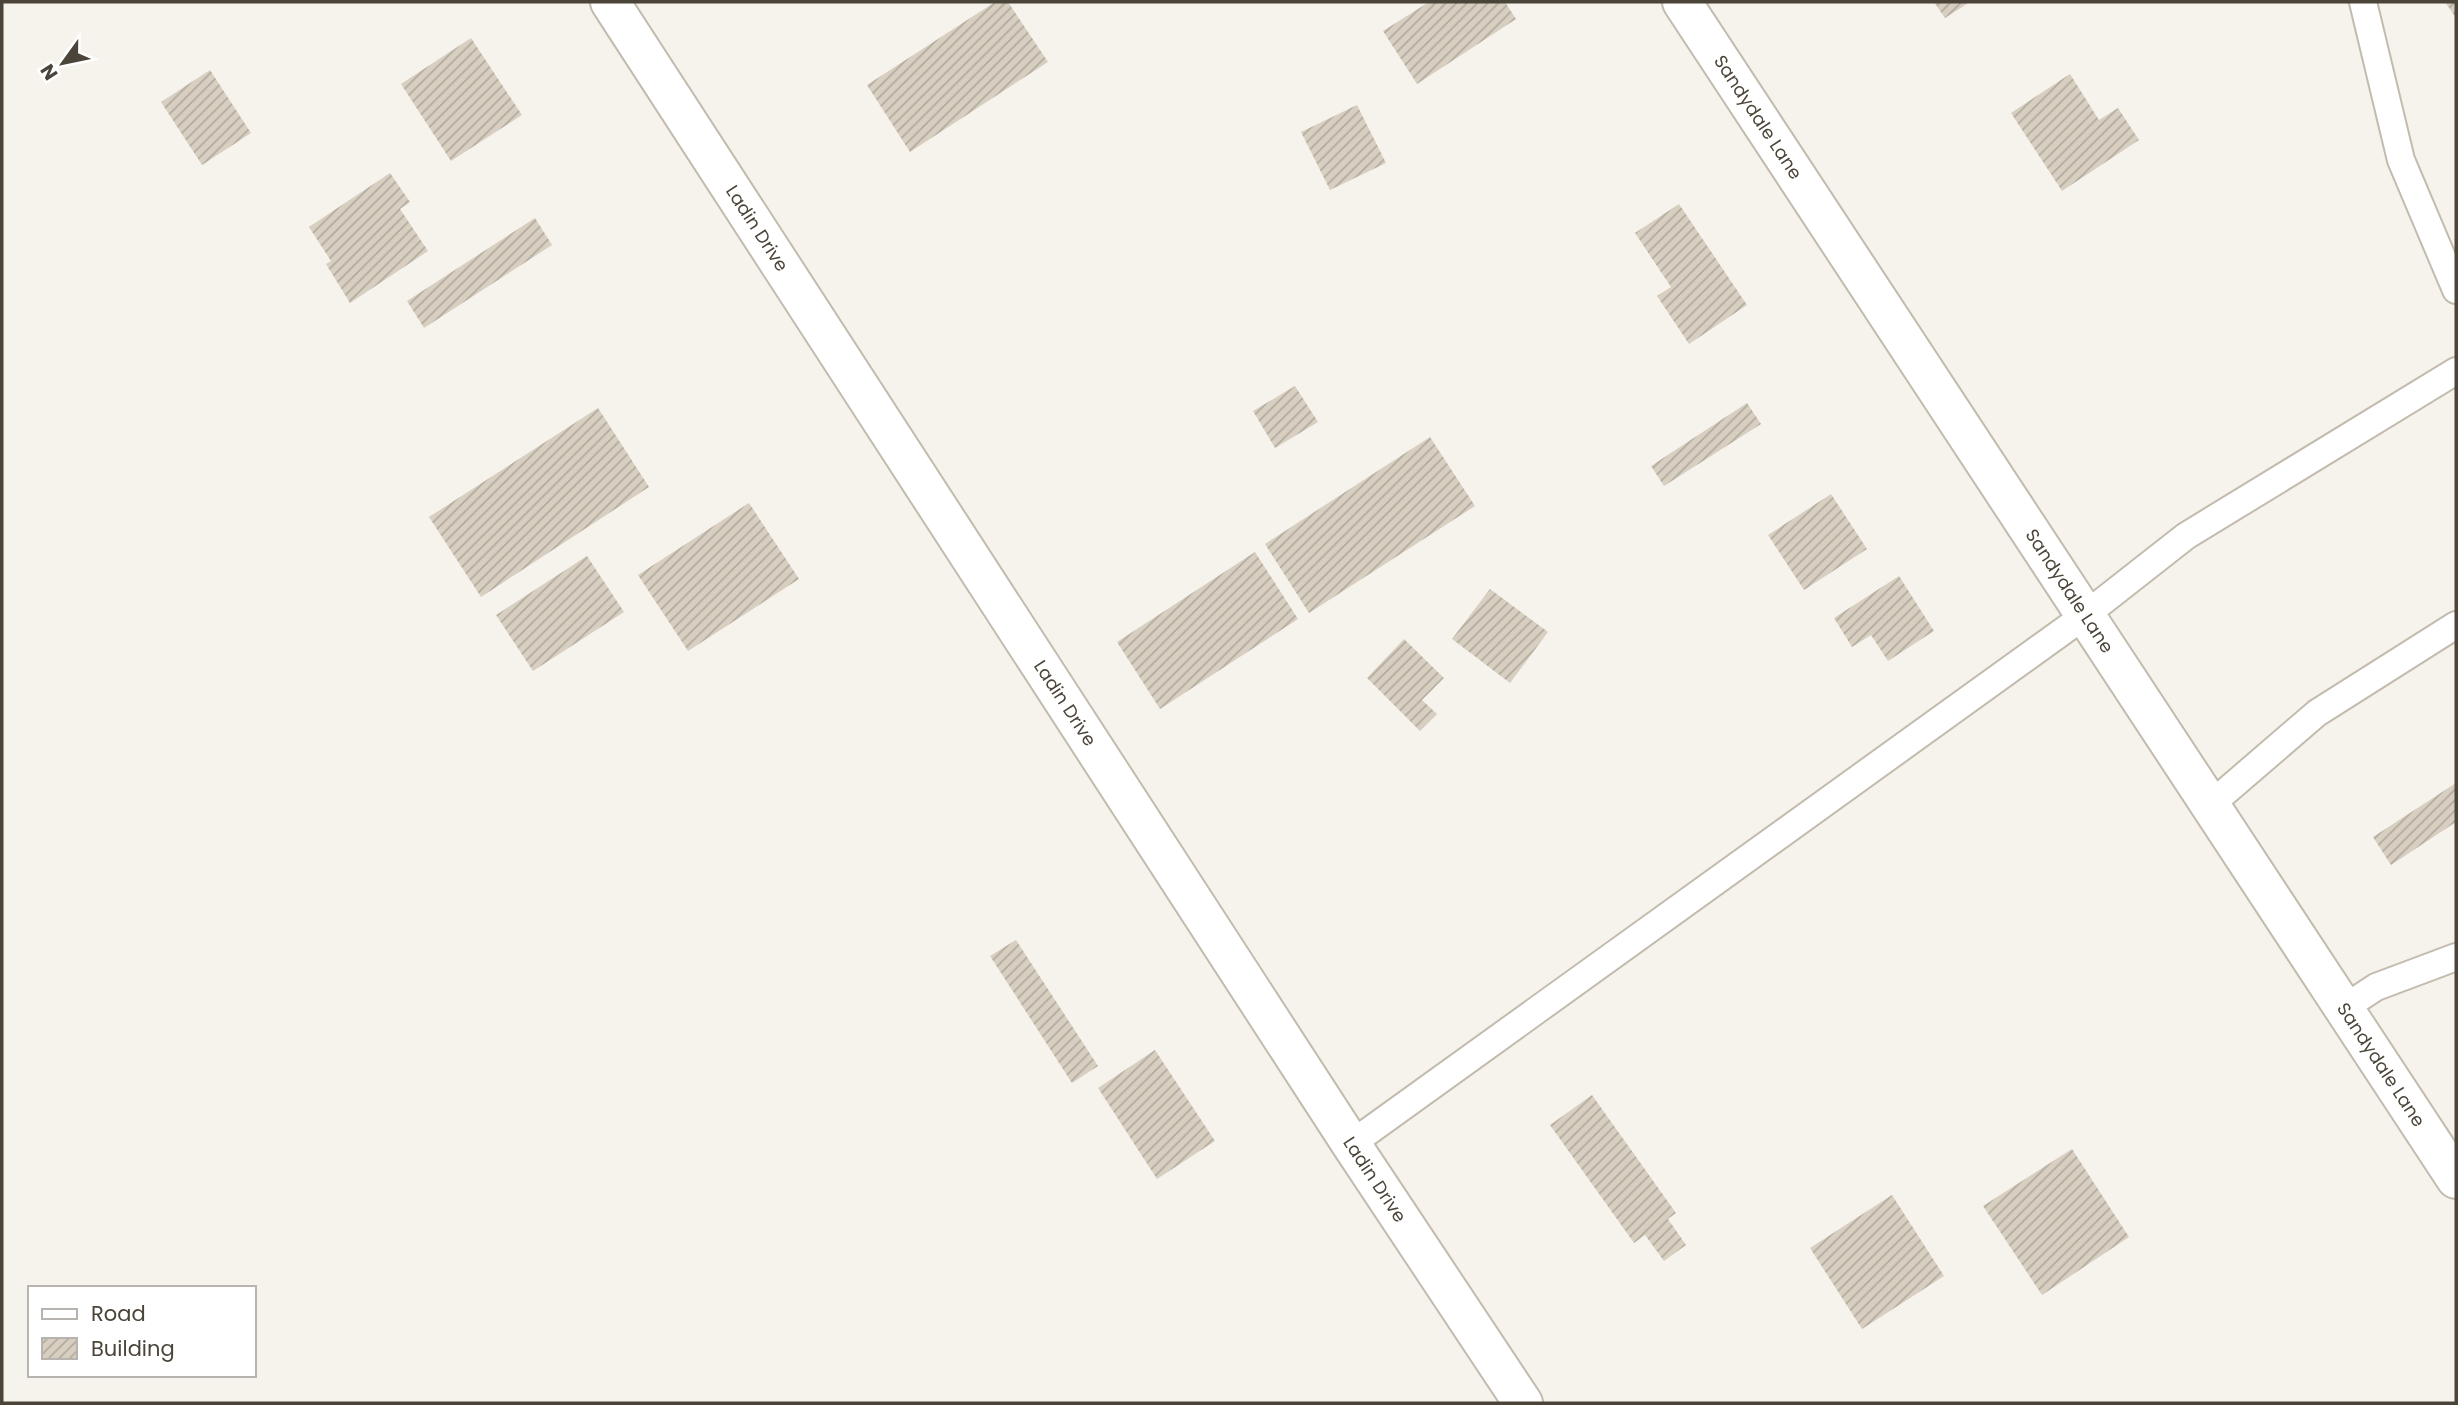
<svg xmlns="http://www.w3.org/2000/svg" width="2458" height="1405" font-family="Poppins,sans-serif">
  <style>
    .building { fill: url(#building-hatch) }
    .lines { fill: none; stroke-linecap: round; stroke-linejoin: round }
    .service-casing { stroke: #c2bbae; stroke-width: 30 }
    .minor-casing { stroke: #c2bbae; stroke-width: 42 }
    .service { stroke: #fff; stroke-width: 26 }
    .minor { stroke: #fff; stroke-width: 38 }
    .labels { text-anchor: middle; stroke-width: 6; stroke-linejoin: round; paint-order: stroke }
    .street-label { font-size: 18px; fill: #4b4439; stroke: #fff }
  </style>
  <defs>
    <pattern id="building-hatch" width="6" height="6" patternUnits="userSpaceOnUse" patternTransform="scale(1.75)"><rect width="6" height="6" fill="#d8cfc1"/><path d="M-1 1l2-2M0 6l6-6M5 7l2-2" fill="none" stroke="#b1aa9e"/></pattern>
  </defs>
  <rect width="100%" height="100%" fill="#f6f3ec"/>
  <g class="building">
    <polygon points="995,2 1008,2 1048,62 910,152 867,85"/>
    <polygon points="1429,2 1505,2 1516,19 1417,84 1383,31"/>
    <polygon points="1934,2 1970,2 1945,18"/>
    <polygon points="2445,2 2456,2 2456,18"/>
    <polygon points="471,38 522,115 451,161 401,84"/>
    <polygon points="210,70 251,133 202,165 161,102"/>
    <polygon points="2070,74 2099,120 2118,108 2139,140 2062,191 2011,113"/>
    <polygon points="1357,105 1386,163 1330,190 1301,132"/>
    <polygon points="390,173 410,202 400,209 428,251 350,303 326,264 331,261 309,227"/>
    <polygon points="1679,204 1747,305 1689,344 1657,296 1671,287 1635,233"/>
    <polygon points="535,218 552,245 424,328 407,301"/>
    <polygon points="1295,386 1318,422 1275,448 1253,411"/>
    <polygon points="1747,403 1761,424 1664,486 1651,466"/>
    <polygon points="598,408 649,487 481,597 429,517"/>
    <polygon points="1430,437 1475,506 1309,613 1265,544"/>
    <polygon points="1831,494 1867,549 1804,590 1768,535"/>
    <polygon points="749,503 799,579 688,651 638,575"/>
    <polygon points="1255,552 1298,619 1160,709 1117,642"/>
    <polygon points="587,556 624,612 533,671 496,615"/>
    <polygon points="1899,576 1934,631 1888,661 1871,635 1852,647 1834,618"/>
    <polygon points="1490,589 1548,632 1510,683 1452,639"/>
    <polygon points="1404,639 1444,678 1422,700 1437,714 1420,731 1367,678"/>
    <polygon points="2456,783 2456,822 2391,865 2373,837"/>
    <polygon points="1016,940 1098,1066 1072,1083 990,956"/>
    <polygon points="1155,1050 1215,1141 1157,1179 1098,1088"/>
    <polygon points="1592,1095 1676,1213 1668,1219 1686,1245 1664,1261 1645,1235 1634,1243 1550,1125"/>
    <polygon points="2072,1149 2129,1237 2042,1295 1983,1206"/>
    <polygon points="1892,1195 1944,1276 1862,1329 1810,1248"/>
  </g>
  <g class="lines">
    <g class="service-casing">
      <g id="service">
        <polyline points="2363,2 2401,160 2456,290"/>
        <polyline points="2209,806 2317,713 2456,625"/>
        <polyline points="2344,1008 2376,987 2456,957"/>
        <polyline points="1351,1144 2084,616 2186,536 2456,371"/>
      </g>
    </g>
    <g class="minor-casing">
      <g id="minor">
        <path id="s1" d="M610 2 1351 1144 1523 1403"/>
        <path id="s2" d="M1682 2 2456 1179"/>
      </g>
    </g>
    <use href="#service" class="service"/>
    <use href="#minor" class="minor"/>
  </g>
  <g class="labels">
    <g class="street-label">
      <text dy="6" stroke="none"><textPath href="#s2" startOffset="138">Sandydale Lane</textPath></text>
      <text dy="6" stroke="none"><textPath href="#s1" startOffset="270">Ladin Drive</textPath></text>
      <text dy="6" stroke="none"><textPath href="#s2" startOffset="705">Sandydale Lane</textPath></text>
      <text dy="6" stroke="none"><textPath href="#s1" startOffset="836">Ladin Drive</textPath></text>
      <text dy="6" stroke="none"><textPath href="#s2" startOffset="1272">Sandydale Lane</textPath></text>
      <text dy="6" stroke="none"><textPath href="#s1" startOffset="1404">Ladin Drive</textPath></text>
    </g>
  </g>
  <rect width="2458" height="1405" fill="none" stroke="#4b4439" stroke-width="7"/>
  <rect x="28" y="1286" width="228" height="91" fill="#ffffff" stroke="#b7b4b0" stroke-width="2"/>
  <rect x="42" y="1309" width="35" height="10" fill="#ffffff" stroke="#b7b4b0" stroke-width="2"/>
  <text x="91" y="1321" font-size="21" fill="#4b4439">Road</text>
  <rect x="42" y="1338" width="35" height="21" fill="url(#building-hatch)" stroke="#b7b4b0" stroke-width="2"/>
  <text x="91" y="1356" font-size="21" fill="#4b4439">Building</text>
  <g transform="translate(63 63) rotate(237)" stroke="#ffffff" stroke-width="5" paint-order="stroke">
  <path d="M0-5L12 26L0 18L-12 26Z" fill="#4b4439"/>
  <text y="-10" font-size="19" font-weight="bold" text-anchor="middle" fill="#4b4439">N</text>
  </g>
</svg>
